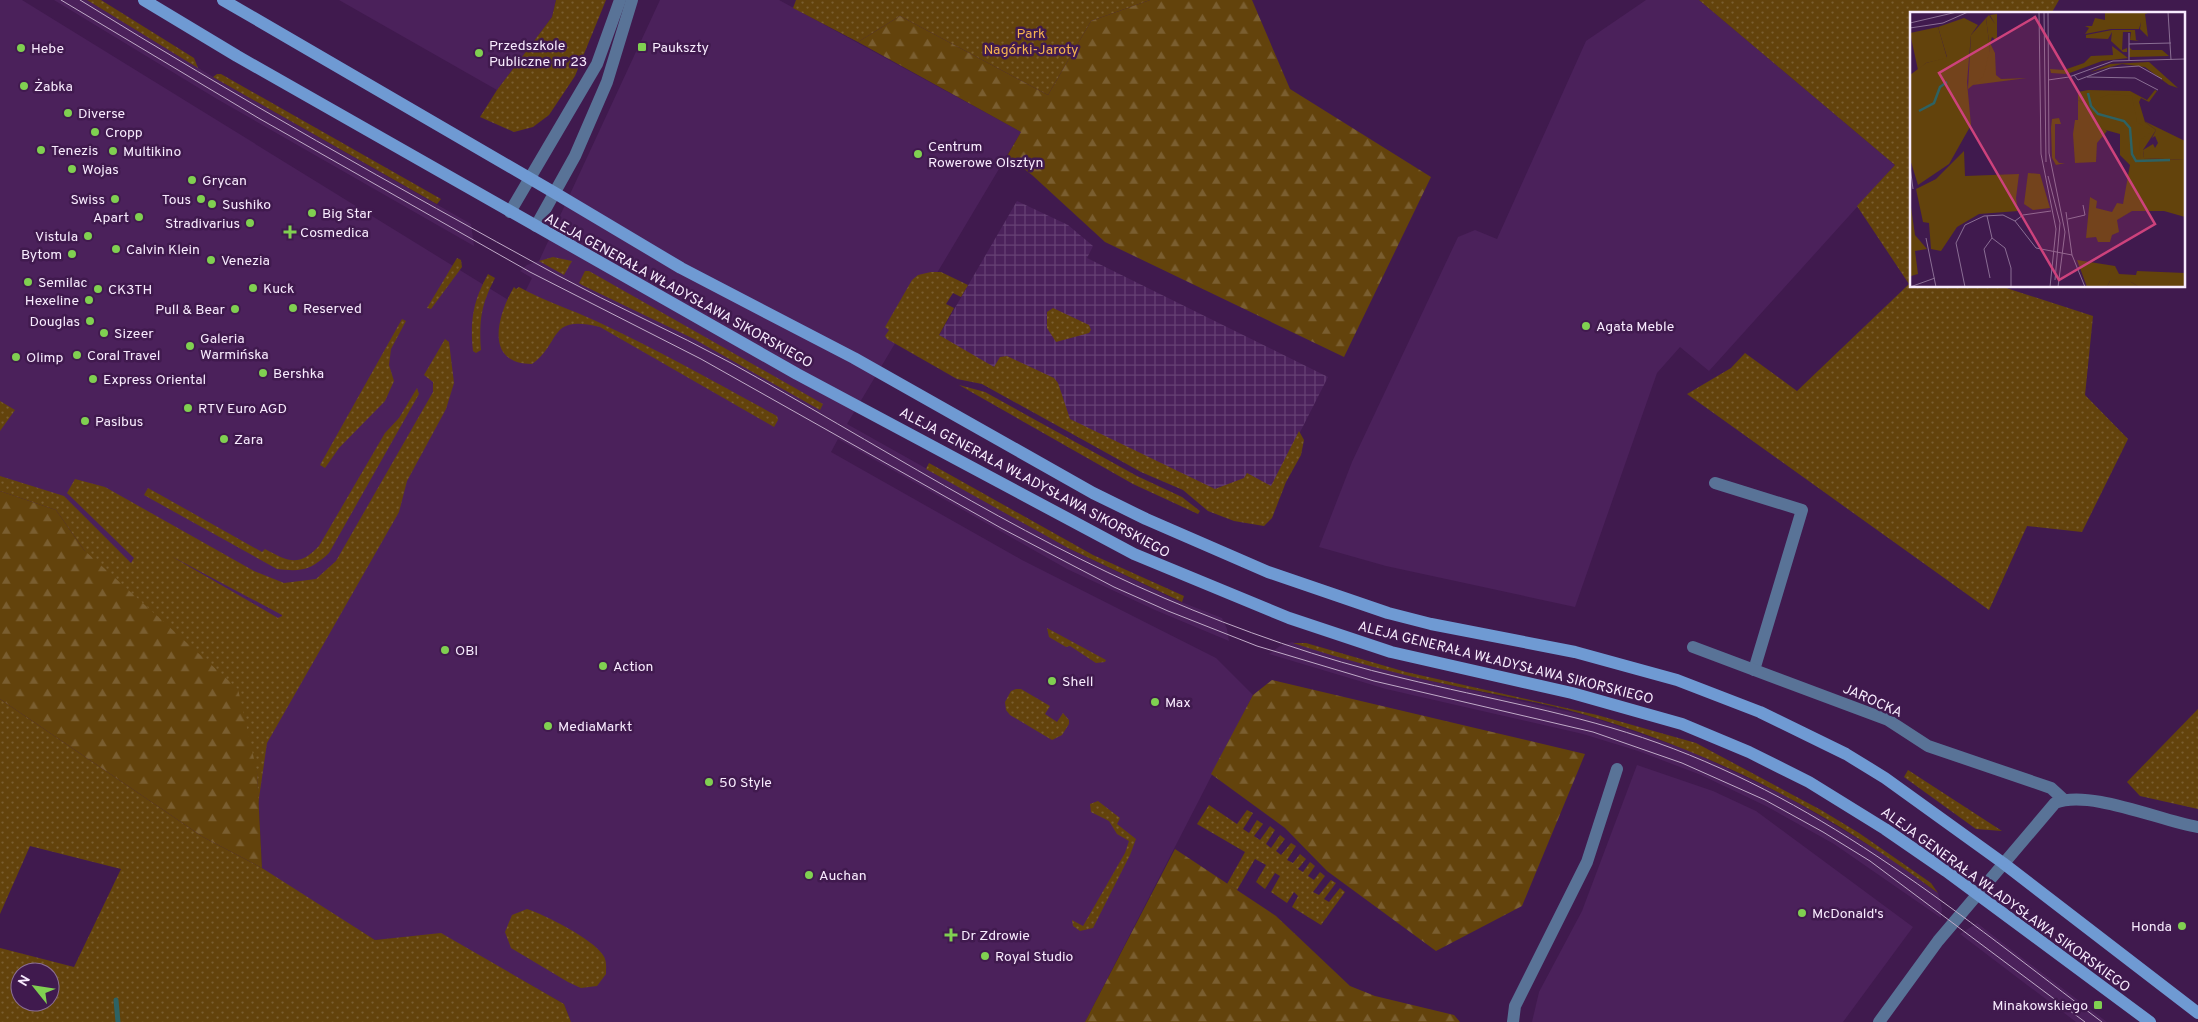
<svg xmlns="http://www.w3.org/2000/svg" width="2198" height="1022" font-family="Overpass,sans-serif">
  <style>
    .built { fill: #4b215b }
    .industrial { fill: url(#industrial-grid) }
    .grass { fill: url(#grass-dots); fill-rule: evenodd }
    .forest { fill: url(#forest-firs) }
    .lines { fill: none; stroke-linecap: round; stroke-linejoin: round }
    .stream { stroke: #2d6263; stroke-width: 5 }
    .street { stroke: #597397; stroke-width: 12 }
    .secondary { stroke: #6f9ad3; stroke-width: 12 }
    .tram { stroke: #c0abc8; stroke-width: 1 }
    .poi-dot { fill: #80d051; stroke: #401a4e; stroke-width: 2 }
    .labels { text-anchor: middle; stroke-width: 5; stroke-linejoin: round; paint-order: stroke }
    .park-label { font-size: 14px; fill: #f6b550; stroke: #401a4e }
    .poi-label { font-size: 14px; fill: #f8ebfe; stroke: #401a4e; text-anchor: start }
    .street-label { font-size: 14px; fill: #f8ebfe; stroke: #401a4e }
    .inset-river { fill: none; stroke: #2d6263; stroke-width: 2.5 }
    .inset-road { fill: none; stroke: #8a6e94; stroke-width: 1 }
    .view { fill: #cd427c; fill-opacity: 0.15; stroke: #cd427c; stroke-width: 2.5 }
    .inset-edge { fill: none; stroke: #f8ebfe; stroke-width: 2.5 }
  </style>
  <defs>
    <pattern id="industrial-grid" width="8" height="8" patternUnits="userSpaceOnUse" patternTransform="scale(1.25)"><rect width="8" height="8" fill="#4b215b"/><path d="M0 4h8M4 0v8" fill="none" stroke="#664174"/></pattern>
    <pattern id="grass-dots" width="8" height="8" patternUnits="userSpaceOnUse" patternTransform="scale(1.25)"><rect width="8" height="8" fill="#63430c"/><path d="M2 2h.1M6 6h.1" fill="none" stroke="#7a5e30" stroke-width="1.8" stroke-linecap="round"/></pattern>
    <pattern id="forest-firs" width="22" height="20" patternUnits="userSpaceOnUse" patternTransform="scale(1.25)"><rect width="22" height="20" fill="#63430c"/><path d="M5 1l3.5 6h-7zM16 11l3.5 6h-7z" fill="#7a5e30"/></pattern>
  </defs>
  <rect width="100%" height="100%" fill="#401a4e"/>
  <g class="built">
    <polygon points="0,0 22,0 518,306 532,278 520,271 527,265 539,261 660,0 779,0 1021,132 847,424 1068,548 1176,600 1222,618 1227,629 1229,641 1155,610 1067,569 838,439 831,452 1022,560 1216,658 1253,695 1085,1022 571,1022 564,1004 441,934 375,940 279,882 262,868 257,772 56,510 0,491"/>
    <polygon points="54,0 87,0 213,77 471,224 474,246 217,99"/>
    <polygon points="339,0 556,0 552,17 497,90"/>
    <polygon points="1646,0 1699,0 1895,165 1709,371 1680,347 1657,373 1575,607 1386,566 1319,547 1352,462 1458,237 1475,230 1497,239 1586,41"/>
    <polygon points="1292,642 1422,679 1588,716 1688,750 1786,796 1887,856 1938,893 1942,909 1941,918 1834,844 1766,806 1701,775 1638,751 1583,734 1386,689 1269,654 1280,646"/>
    <polygon points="1637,765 1713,791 1756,811 1913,927 1843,1022 1532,1022 1539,992 1582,911"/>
    <polygon points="1977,923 2013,951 2107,1022 2076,1022 1960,934"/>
  </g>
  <polygon class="industrial" points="1017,201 1068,225 1093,246 1087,258 1328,377 1259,513 930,351"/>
  <g class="grass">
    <polygon points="87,0 101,0 194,58 198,68"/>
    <polygon points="556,0 606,0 575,76 549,115 533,127 514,132 480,117 497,90 552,17"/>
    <polygon points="796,0 1150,0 1091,21 1048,95 900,16 858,42 793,8"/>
    <polygon points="1699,0 2059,0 2051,14 1912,14 1912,286 2000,286 2093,316 2085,395 2128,439 2082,532 2027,526 1989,610 1687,394 1731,368 1745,353 1797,391 1909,284 1857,206 1895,165"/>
    <polygon points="217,74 221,74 441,199 437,204 435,203 213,77"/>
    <polygon points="553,257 572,261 564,275 539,261"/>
    <polygon points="457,258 461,260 462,267 431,309 427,308"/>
    <polygon points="585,271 589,271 823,404 820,410 694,339 582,285 579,283"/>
    <polygon points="931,272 941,272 968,285 961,297 953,293 946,304 954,308 939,335 994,367 1000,357 1007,356 1054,378 1058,383 1070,419 1215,489 1244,478 1247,473 1271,486 1299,431 1304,440 1301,455 1286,482 1272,518 1264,526 1234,521 1208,511 1183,490 1141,472 982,384 957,379 887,339 885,336 889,330 885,327 912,280 918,275"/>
    <path d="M488 274 495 278C481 305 479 320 481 350L476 353 473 351C470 319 473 302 488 274Z"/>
    <path d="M514 287 516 289 519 287C544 301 570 309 596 321 658 350 717 383 777 416L778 420 774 427 600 327C547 314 562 343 532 364 484 364 497 316 514 287Z"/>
    <polygon points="1053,308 1089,325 1091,330 1089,333 1056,342 1047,328 1047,312"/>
    <polygon points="402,319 406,321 391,349 389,365 394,381 385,401 339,448 325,468 320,465"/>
    <path d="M445 339 449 342 454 383 446 409 407 481 399 512 267 743 258 805 257 772 84 550 56 510 0 491V476L64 496 131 563 134 558 67 493 75 479 105 487 254 571 284 583 316 579 336 561 433 392V382L424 375ZM171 556 282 615V616L278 618Z"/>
    <polygon points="959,385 985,392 1137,476 1182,497 1200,511 1198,514 1133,484"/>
    <path d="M417 388 419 394 329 553C311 570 302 572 277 569L144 495 148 488 262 552 265 549C289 562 299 567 319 546L385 433 399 418Z"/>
    <polygon points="0,401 15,410 0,431"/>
    <polygon points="929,463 1093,555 1184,596 1182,602 1068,548 926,469"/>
    <polygon points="1047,628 1106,660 1105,662 1096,663 1070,646 1066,647 1049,637"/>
    <path d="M1293 643H1306L1406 672 1597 715 1696 743 1821 810 1859 833 1931 883 1938 893C1831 813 1715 753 1586 715 1542 702 1495 695 1450 685 1397 674 1345 660 1293 643Z"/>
    <polygon points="1016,689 1021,689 1050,706 1045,714 1057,722 1063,713 1069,720 1069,724 1062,735 1052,740 1010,715 1006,710 1005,702 1011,691"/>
    <path d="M0 699 203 837 262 868 375 940 441 933 564 1004 571 1022H0V948L74 967 121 869 30 846 0 914ZM20 972H50V1002H20Z"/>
    <polygon points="2198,709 2198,809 2140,796 2127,782"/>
    <polygon points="1908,770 2002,831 1976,829 1904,777"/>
    <polygon points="1098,801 1120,818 1117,824 1136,839 1130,855 1093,928 1080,931 1073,926 1072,920 1083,926 1125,853 1129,841 1117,834 1109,821 1091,812 1090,804"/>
    <polygon points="1209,805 1237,824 1247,810 1253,813 1243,829 1249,833 1257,820 1263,824 1254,836 1260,840 1270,826 1275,830 1266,844 1271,848 1280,835 1285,839 1276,851 1281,855 1291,843 1296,846 1287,860 1293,863 1300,854 1306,859 1298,869 1303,872 1310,862 1315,866 1308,876 1314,880 1320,872 1325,876 1313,892 1319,895 1331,880 1336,883 1324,899 1329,902 1340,888 1345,892 1321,925 1292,907 1298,896 1294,892 1287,903 1271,892 1280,876 1275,873 1265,889 1256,882 1266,865 1255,859 1237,890 1227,884 1245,852 1197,824"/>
    <path d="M527 909C545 915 593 939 603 955 607 960 606 968 606 974L597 986 581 988 568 982 511 948 505 932 512 915Z"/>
  </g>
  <g class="forest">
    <polygon points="1150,0 1252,0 1290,89 1431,177 1344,357 1105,242 1032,175 1007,156 1021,132 858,42 900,16 1048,95 1091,21"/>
    <polygon points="0,491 56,510 84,550 238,689 257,772 262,868 203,837 0,699"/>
    <polygon points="1272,680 1585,754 1522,906 1436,951 1327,871 1285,828 1211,774 1253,695"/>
    <polygon points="1175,849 1276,916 1350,986 1375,996 1454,1015 1460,1022 1085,1022"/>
  </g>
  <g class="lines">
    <polyline class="stream" points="116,1000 118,1022"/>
    <g class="street">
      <polyline points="510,212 597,64 620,0"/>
      <polyline points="536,226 575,156 607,82 632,0"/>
      <polyline points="1715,483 1802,510 1754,670"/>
      <polyline points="1693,647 1888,720 1928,746 2051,788 2063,799"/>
      <polyline points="1513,1022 1515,1006 1587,862 1617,769"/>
      <path d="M1879 1022 1938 941 2055 803C2089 789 2161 821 2198 827"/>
    </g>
    <g class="secondary">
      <polyline points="144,0 237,56 797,374 1134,554 1289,618 1391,652 1572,693 1682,724 1749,752 1809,782 1885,829 1946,871 2150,1022"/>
      <polyline points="223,0 555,193 681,268 854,358 1093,493 1146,519 1268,572 1388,613 1431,624 1575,652 1677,680 1760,712 1846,754 1885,778 2003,863 2198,1013"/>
    </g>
    <g class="tram">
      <polyline points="61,0 260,119 530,272 701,359 1001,528 1114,587 1168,611 1257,646 1374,681 1593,732 1682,763 1765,800 1823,832 1870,861 2085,1022"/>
      <path d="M80 0C236 97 396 187 557 275 614 306 674 332 731 363 874 442 1013 533 1164 598 1241 631 1321 659 1402 678 1488 699 1575 713 1658 743 1828 804 1960 915 2102 1022"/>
    </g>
  </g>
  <g class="poi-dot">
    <rect x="637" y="42" width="10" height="10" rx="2.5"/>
    <circle cx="21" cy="48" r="5"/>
    <circle cx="479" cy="53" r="5"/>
    <circle cx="24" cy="86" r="5"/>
    <circle cx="68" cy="113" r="5"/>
    <circle cx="95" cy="132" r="5"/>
    <circle cx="41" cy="150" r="5"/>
    <circle cx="113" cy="151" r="5"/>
    <circle cx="918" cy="154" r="5"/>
    <circle cx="72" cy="169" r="5"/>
    <circle cx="192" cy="180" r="5"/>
    <circle cx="115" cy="199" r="5"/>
    <circle cx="201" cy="199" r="5"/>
    <circle cx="212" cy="204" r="5"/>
    <circle cx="312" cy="213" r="5"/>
    <circle cx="139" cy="217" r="5"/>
    <circle cx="250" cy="223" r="5"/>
    <path d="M287.5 224.5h5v5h5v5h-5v5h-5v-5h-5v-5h5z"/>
    <circle cx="88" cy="236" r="5"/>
    <circle cx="116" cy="249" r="5"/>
    <circle cx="72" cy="254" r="5"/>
    <circle cx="211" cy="260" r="5"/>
    <circle cx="28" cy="282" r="5"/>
    <circle cx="253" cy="288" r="5"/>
    <circle cx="98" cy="289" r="5"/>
    <circle cx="89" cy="300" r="5"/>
    <circle cx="293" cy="308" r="5"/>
    <circle cx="235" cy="309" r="5"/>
    <circle cx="90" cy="321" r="5"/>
    <circle cx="1586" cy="326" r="5"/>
    <circle cx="104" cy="333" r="5"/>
    <circle cx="190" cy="346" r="5"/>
    <circle cx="77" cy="355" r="5"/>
    <circle cx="16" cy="357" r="5"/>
    <circle cx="263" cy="373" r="5"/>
    <circle cx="93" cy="379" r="5"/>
    <circle cx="188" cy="408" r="5"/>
    <circle cx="85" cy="421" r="5"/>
    <circle cx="224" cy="439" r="5"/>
    <circle cx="445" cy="650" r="5"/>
    <circle cx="603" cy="666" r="5"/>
    <circle cx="1052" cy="681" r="5"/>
    <circle cx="1155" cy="702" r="5"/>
    <circle cx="548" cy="726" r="5"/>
    <circle cx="709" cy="782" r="5"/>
    <circle cx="809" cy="875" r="5"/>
    <circle cx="1802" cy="913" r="5"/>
    <circle cx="2182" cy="926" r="5"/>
    <path d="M948.5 927.5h5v5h5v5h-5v5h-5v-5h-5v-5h5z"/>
    <circle cx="985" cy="956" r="5"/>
    <rect x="2093" y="1000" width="10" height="10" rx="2.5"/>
  </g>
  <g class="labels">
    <g class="park-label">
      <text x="1031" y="38">Park<tspan x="1031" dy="16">Nagórki-Jaroty</tspan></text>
    </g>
    <g class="poi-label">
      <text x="489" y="50">Przedszkole<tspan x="489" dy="16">Publiczne nr 23</tspan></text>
      <text x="652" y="52">Paukszty</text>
      <text x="31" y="53">Hebe</text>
      <text x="34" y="91">Żabka</text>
      <text x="78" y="118">Diverse</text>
      <text x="105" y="137">Cropp</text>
      <text x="928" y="151">Centrum<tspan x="928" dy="16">Rowerowe Olsztyn</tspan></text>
      <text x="51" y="155">Tenezis</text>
      <text x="123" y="156">Multikino</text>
      <text x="82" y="174">Wojas</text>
      <text x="202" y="185">Grycan</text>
      <text x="105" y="204" text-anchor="end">Swiss</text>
      <text x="191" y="204" text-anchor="end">Tous</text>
      <text x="222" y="209">Sushiko</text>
      <text x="322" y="218">Big Star</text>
      <text x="129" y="222" text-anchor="end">Apart</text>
      <text x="240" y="228" text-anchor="end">Stradivarius</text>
      <text x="300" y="237">Cosmedica</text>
      <text x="78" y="241" text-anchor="end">Vistula</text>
      <text x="126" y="254">Calvin Klein</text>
      <text x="62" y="259" text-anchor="end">Bytom</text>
      <text x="221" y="265">Venezia</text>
      <text x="38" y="287">Semilac</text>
      <text x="263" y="293">Kuck</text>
      <text x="108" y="294">CK3TH</text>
      <text x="79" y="305" text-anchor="end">Hexeline</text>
      <text x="303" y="313">Reserved</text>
      <text x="225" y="314" text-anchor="end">Pull &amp; Bear</text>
      <text x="80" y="326" text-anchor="end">Douglas</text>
      <text x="1596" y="331">Agata Meble</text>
      <text x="114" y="338">Sizeer</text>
      <text x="200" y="343">Galeria<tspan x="200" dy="16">Warmińska</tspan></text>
      <text x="87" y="360">Coral Travel</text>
      <text x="26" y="362">Olimp</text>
      <text x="273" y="378">Bershka</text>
      <text x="103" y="384">Express Oriental</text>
      <text x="198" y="413">RTV Euro AGD</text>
      <text x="95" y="426">Pasibus</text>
      <text x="234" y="444">Zara</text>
      <text x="455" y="655">OBI</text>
      <text x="613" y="671">Action</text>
      <text x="1062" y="686">Shell</text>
      <text x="1165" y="707">Max</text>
      <text x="558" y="731">MediaMarkt</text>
      <text x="719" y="787">50 Style</text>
      <text x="819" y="880">Auchan</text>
      <text x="1812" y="918">McDonald's</text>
      <text x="2172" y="931" text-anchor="end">Honda</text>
      <text x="961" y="940">Dr Zdrowie</text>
      <text x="995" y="961">Royal Studio</text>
      <text x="2088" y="1010" text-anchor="end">Minakowskiego</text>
    </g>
    <g class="street-label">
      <text transform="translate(679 290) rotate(29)" y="5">ALEJA GENERAŁA WŁADYSŁAWA SIKORSKIEGO</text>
      <text transform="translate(1035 482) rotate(28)" y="5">ALEJA GENERAŁA WŁADYSŁAWA SIKORSKIEGO</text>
      <text transform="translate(1506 662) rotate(14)" y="5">ALEJA GENERAŁA WŁADYSŁAWA SIKORSKIEGO</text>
      <text transform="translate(1873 700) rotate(24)" y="5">JAROCKA</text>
      <text transform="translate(2006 899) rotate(36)" y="5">ALEJA GENERAŁA WŁADYSŁAWA SIKORSKIEGO</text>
    </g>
  </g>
  <g transform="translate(1910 12)">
    <rect width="275" height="275" fill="#401a4e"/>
    <path d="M195 0H241L235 2 238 25 230 17 231 10 229 17H201L175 22 179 16 175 14H182L185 6 195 8ZM87 2V29L82 25 80 31 85 41 86 63 91 67 117 66 63 73 80 38 76 6 79 3 85 12 80 3ZM54 6 68 13 61 23 57 70 61 113 39 152 8 173 0 147V63L16 51 37 45 28 15ZM202 18H225L226 28 229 29 220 28 221 20H213L212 38 217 36V40H213L201 29 202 20 198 27 176 26V23ZM202 34 218 46 192 49 157 62 141 61 140 57 154 58 174 51 181 44 203 43ZM178 78 220 79 237 88 245 78 247 79 239 90 231 86 229 90 235 110 246 118 233 138 234 146 275 148V205L254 199H222L207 208 209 220 202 223 200 230H188L186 225 176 226 180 185 187 189 186 196 202 200 207 191 213 192 220 153 210 143V122L192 117 183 109H173V91L168 88V80ZM149 106 151 112H145V146L149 151H155L146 153 142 146 141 116 142 107ZM167 248 205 254 209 262 226 263 227 259 275 261V275H229L221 270 200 269 197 275H177Z" fill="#63430c"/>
    <path d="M76 6 80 38 73 65 58 77 61 23ZM219 35 222 38H252L259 44 219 45ZM239 50 268 76 259 73 235 55 212 52 180 60 200 52ZM168 88 173 91V109H183L197 119 187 131 186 150 165 151 163 122 165 108H168ZM234 109 275 129V148L234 146 233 138 243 132 245 136 248 131 245 124 242 126 246 118ZM54 139 55 164 109 162 106 186 108 199 69 202 47 215 31 239 21 237 19 211 13 210 6 177 26 167ZM118 161 130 162 140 196 123 198 114 192ZM0 188 5 223 17 237 5 239 8 262 1 264ZM213 266 221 270 229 275H197L200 269Z" fill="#63430c"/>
    <path d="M182 82 190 86 200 82 222 84 227 110 243 119 229 129 231 150 223 145 221 116 214 109 183 97 179 83Z" fill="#63430c"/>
    <path d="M28 15 37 46 16 51 8 58 0 21Z" fill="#63430c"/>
    <path class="inset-river" d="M178 81 181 94 188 102 214 109 220 116 222 142 226 149 260 148M9 99 24 91 30 75 37 70"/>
    <path class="inset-road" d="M129 0 131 142 146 217 140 275M134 0 136 150M138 0 139 141 155 220 148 275M258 0 261 48M0 11 47 0M0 16 33 11 58 0M219 32 261 31M219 48V21M164 63 168 68 200 56 229 54 252 67M177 65 225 66 248 78M138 68 159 65 203 49 275 47M0 154 3 177M138 164 150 211 145 268M156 200 162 243M77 204 82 226 95 236 101 256V275M158 207 175 203 173 193M105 209 126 236 162 243 175 275M16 226 26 275M80 266 74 237 82 226M0 275 25 266M55 275 46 231 55 213 74 204 93 203 105 209 113 203 141 199"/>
    <path class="view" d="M125 5 245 212 149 268 29 61Z"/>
    <rect width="275" height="275" class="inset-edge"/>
  </g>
  <g transform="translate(35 987) rotate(300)"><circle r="24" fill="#401a4e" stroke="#8a6e94"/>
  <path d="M0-4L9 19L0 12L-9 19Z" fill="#80d051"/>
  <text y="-8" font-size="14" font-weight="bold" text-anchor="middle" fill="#f8ebfe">N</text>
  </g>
</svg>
